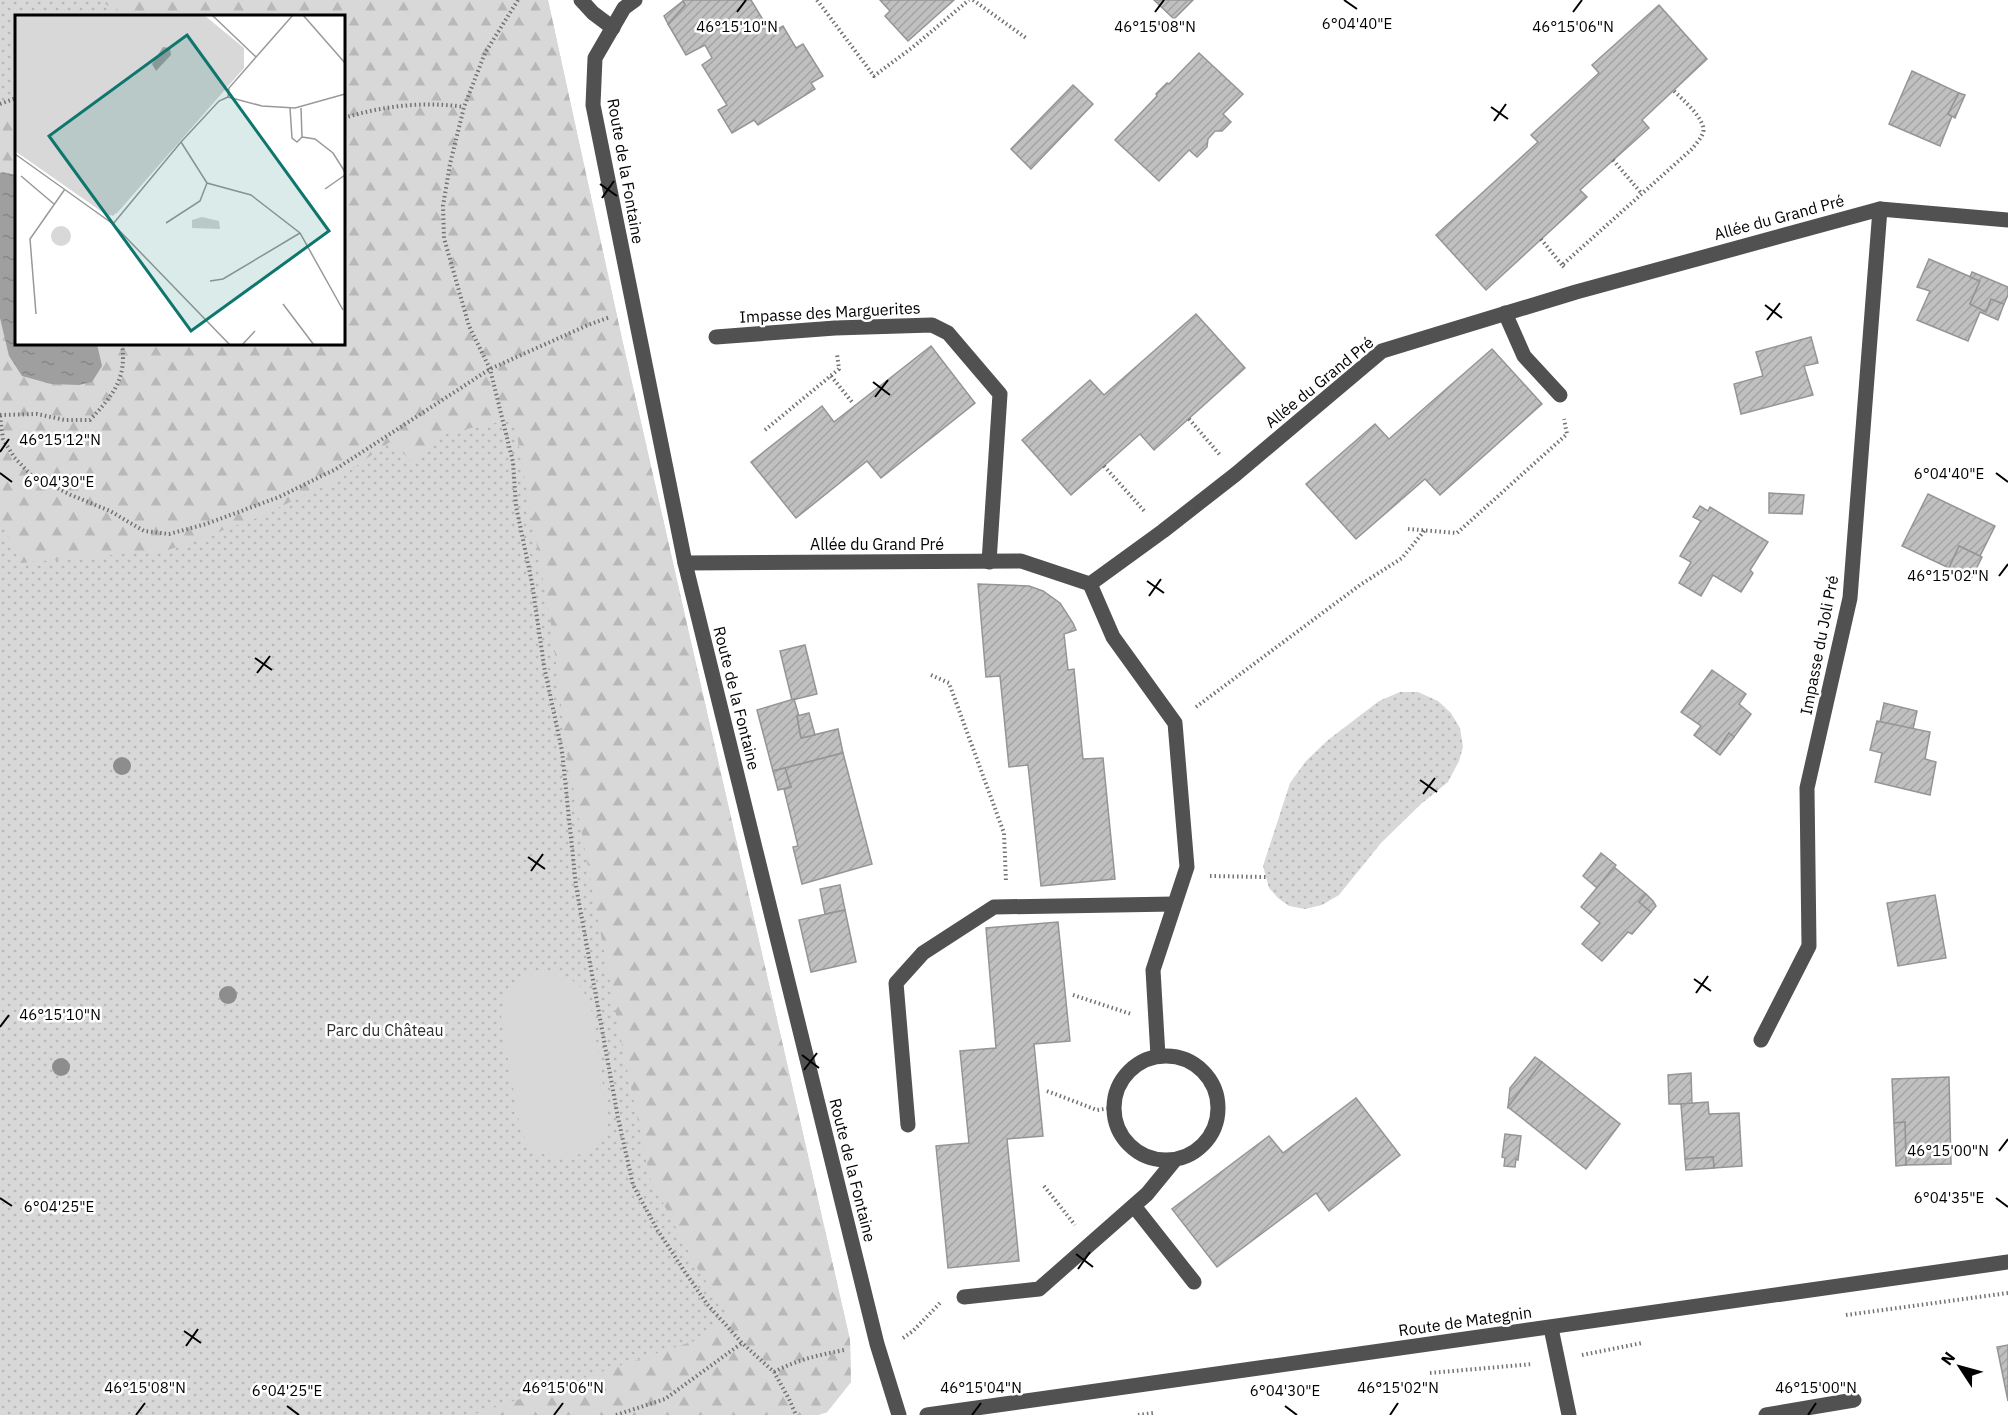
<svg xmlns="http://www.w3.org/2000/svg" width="2008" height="1415" font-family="'IBM Plex Sans',sans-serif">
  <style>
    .grass { fill: url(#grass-dots); fill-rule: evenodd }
    .forest { fill: url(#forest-firs) }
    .pitch { fill: #d8d8d8 }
    .water { fill: url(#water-ripples) }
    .building { fill: url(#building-hatch); stroke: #959595; stroke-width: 1.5 }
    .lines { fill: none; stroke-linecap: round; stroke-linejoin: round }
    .path { stroke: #737373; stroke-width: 4; stroke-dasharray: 1.5 3; stroke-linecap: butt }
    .minor { stroke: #515151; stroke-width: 15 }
    .tree { fill: #8d8d8d }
    .ticks { fill: none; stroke: #000; stroke-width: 2 }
    .labels { text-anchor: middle; stroke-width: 5; stroke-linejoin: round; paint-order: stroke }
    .street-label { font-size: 16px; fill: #000; stroke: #fff }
    .park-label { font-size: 16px; fill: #2f2f2f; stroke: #fff }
    .inset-road { fill: none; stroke: #999; stroke-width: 1.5 }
    .view { fill: #0f766e; fill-opacity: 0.15; stroke: #0f766e; stroke-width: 3 }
    .inset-edge { fill: none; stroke: #000; stroke-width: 3 }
    .ticks-label { font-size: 15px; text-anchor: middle; fill: #000; stroke: #fff; stroke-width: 5; stroke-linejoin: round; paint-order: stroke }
  </style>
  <defs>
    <pattern id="grass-dots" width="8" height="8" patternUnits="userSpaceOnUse" patternTransform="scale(1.5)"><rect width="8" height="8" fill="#d8d8d8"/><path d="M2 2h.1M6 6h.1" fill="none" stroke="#b8b8b8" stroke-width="1.8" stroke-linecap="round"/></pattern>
    <pattern id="forest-firs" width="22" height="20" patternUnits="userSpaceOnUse" patternTransform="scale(1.5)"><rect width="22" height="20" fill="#d8d8d8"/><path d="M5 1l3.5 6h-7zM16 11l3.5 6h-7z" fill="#b8b8b8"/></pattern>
    <pattern id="water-ripples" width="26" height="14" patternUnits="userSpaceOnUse" patternTransform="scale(1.5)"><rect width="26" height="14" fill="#9f9f9f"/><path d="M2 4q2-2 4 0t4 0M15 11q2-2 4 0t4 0" fill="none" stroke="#878787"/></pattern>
    <pattern id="building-hatch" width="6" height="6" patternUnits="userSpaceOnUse" patternTransform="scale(1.5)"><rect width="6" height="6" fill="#c0c0c0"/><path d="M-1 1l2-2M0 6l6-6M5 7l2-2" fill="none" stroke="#a3a3a3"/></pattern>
  </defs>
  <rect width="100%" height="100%" fill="#fff"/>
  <g class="grass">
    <path d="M0 0H548L622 339 850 1340 851 1382 827 1412 818 1415H0ZM16 16H344V344H16Z"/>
    <polygon points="1400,692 1418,692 1438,701 1451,713 1460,728 1463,747 1459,761 1448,782 1421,804 1381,843 1339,895 1322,905 1305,909 1289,906 1278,898 1269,888 1263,866 1290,783 1306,761 1328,740 1379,701"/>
  </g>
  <polygon class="forest" points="96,0 548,0 622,339 850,1340 851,1382 827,1412 818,1415 472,1415 703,1338 727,1313 697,1268 650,1178 620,1035 568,761 552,630 514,419 448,433 413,462 390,442 335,481 254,519 168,550 20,563 0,519 0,106 16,98 16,344 344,344 344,16 132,16"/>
  <path class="pitch" d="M537 970C565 975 581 978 591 1007L608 1117V1131C603 1136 598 1144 592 1148 567 1165 529 1160 520 1127L501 1019 504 999 519 981Z"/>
  <polygon class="water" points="2,172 16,175 16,344 97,344 102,366 92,382 79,385 51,384 22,376 9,356 0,318 0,173"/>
  <g class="building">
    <polygon points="684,0 751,0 771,33 783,26 796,48 803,44 823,76 811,83 815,89 758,125 754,120 732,133 718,110 727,105 702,65 712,58 705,45 686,55 668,24 685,5 683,1"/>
    <polygon points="880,0 954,0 908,41 885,16 890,11"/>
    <polygon points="1154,0 1193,0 1174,19"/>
    <polygon points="683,1 685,5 668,24 664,16"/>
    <polygon points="1659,5 1707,59 1642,120 1649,128 1580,190 1587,197 1486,290 1436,235 1538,142 1531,135 1599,73 1592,65"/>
    <polygon points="1199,53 1243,94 1223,114 1231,122 1222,131 1215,131 1208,139 1207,147 1197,157 1189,150 1159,181 1115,140 1157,96 1156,94 1167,83 1169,84"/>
    <polygon points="1912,71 1959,93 1948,114 1952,116 1940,146 1889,124"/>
    <polygon points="1073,85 1093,104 1031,169 1011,149"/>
    <polygon points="1959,93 1965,95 1955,118 1948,114"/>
    <polygon points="1929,259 1980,281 1970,304 1986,312 1991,299 2004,304 1998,320 1980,312 1968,341 1917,320 1930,291 1917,287"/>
    <polygon points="1972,272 2008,287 2008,295 2004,304 1991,299 1986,312 1970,304 1980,281 1970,277"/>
    <polygon points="1196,314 1245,368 1154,450 1140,434 1071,495 1022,440 1090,380 1104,395"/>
    <polygon points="1811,337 1818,363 1804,366 1813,395 1741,414 1734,384 1763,376 1756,352"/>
    <polygon points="931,346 975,403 881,478 867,461 796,518 751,462 822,406 834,422"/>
    <polygon points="1492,349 1542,404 1440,495 1425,479 1356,539 1306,484 1375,424 1389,439"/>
    <polygon points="1769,493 1804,495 1802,514 1769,513"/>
    <polygon points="1928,494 1995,526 1980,556 1959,546 1949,568 1902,546"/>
    <polygon points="1700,506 1708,511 1710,507 1768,542 1750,570 1753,573 1741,592 1713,575 1701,596 1679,583 1691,562 1680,556 1701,521 1693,517"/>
    <polygon points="1959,546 1982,557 1971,579 1949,568"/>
    <polygon points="978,584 1029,586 1043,591 1060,603 1073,623 1076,630 1064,634 1068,670 1074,669 1083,759 1103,758 1115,879 1041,886 1028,765 1009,767 1000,676 986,677"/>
    <polygon points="805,645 817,694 792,700 780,651"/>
    <polygon points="1712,670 1746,694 1739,704 1751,714 1734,737 1729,733 1716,752 1694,735 1701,726 1681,712"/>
    <polygon points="794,699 799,716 797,716 801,738 838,729 843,753 773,771 757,710"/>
    <polygon points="1884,703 1917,711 1913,729 1880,722"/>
    <polygon points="809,713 815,735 801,738 797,716"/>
    <polygon points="1877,721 1930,732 1925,759 1936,762 1930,795 1875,782 1882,753 1870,750"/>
    <polygon points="1729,733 1734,737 1720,755 1716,752"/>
    <polygon points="843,753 872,864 802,884 793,847 798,846 784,789 791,787 785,768"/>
    <polygon points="785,768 791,787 778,790 773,771"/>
    <polygon points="1601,853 1616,865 1597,888 1583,876"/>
    <polygon points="1614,867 1646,894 1639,902 1651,912 1632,934 1628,932 1602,961 1582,944 1600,923 1581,907"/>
    <polygon points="840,885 845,910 825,914 820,889"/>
    <polygon points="1646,894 1653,901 1656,906 1651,912 1639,902"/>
    <polygon points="1935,895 1946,958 1898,966 1887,903"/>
    <polygon points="845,910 856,962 811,972 799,920"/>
    <polygon points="1058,922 1070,1041 1034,1044 1043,1136 1007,1139 1019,1261 948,1268 936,1146 969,1143 960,1051 996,1048 986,928"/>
    <polygon points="1535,1057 1542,1062 1508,1107 1510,1088"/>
    <polygon points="1542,1062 1620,1124 1586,1169 1508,1107"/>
    <polygon points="1691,1073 1692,1104 1669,1104 1668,1075"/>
    <polygon points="1949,1077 1951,1164 1906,1165 1905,1122 1894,1123 1892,1079"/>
    <polygon points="1356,1098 1400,1155 1329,1211 1316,1193 1217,1267 1172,1209 1269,1136 1283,1153"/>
    <polygon points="1708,1102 1709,1114 1739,1113 1742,1166 1714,1168 1713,1157 1685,1159 1681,1104"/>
    <polygon points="1905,1122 1906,1165 1896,1166 1894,1123"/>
    <polygon points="1505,1134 1521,1136 1518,1160 1516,1159 1515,1167 1504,1166 1505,1158 1502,1157"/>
    <polygon points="1713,1157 1714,1168 1686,1170 1685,1159"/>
    <polygon points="2008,1345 2008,1401 1997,1347"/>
  </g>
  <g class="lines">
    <g class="path">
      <polyline points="518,0 485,53 464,107 450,164 443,206 444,238 469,326 490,369 513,462 516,506 532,583 544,666 562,751 576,886 618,1118 633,1185 658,1231 685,1272 707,1304 742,1343 774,1372 789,1399 796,1415"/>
      <polyline points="817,0 874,76 913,47 969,0"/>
      <polyline points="973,0 1026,38"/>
      <polyline points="0,104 16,98"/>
      <path d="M344 118C382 106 424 101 464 107"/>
      <polyline points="1613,160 1642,194"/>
      <polyline points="1541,239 1562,265"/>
      <path d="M1564 267 1562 265 1692 149C1696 144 1701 138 1703 133 1707 120 1682 99 1673 90"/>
      <polyline points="831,376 852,402"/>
      <path d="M0 415 37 414 65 420H90C113 395 127 379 122 344"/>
      <polyline points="0,416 3,439 14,457 31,475 71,495 110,511 144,531 169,534 206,524 279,497 336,469 490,369 588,325 610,317"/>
      <polyline points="1189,419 1220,455"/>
      <polyline points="765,430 839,369 837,354"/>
      <polyline points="1104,466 1146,513"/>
      <polyline points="1408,529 1457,533 1567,434 1564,419"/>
      <polyline points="931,675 949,683 1004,833 1006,882"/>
      <polyline points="1196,707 1360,585 1402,558 1425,530"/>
      <polyline points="1210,876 1266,877"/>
      <polyline points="1073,995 1131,1014"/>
      <polyline points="1047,1091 1097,1110 1112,1108"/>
      <polyline points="1044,1186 1075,1225"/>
      <polyline points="1846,1315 2008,1293"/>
      <polyline points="903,1338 913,1331 940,1303"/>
      <polyline points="1582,1355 1642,1343"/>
      <path d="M774 1372C796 1360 819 1355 844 1350"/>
      <polyline points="1430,1373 1533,1364"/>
      <polyline points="616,1415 665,1399 742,1343"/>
      <polyline points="1138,1415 1153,1413"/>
    </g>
    <g class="minor">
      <polyline points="581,0 593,13 613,28"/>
      <polyline points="635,0 624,8 595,58 593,105 685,563 877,1344 899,1415"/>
      <polyline points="1505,313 1524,356 1560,395"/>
      <polyline points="716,337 835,328 932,325 948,333 1000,394 989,562"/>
      <polyline points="685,563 1021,561 1090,584 1163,531 1236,474 1382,351 1576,292 1880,209 2008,220"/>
      <polyline points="1090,584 1113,637 1175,723 1187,867 1153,970 1158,1056"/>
      <polyline points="1761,1040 1809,946 1807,788 1850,598 1880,209"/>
      <circle cx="1166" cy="1108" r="52"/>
      <polyline points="908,1125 896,983 923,953 994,907 1174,904"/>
      <polyline points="1134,1206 1194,1282"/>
      <polyline points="964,1297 1039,1289 1147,1194 1174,1161"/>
      <polyline points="1551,1328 1569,1415"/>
      <polyline points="927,1415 2008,1262"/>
      <polyline points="1766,1415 1854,1400"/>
    </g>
  </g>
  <g class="tree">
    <circle cx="122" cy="766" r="9"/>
    <circle cx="228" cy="995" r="9"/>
    <circle cx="61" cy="1067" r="9"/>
  </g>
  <path class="ticks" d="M1344 0 1357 9M737 12 746 0M1155 12 1164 0M1573 12 1582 0M1491 107 1508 119M1494 121 1506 104M600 184 617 196M602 198 614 181M1765 305 1782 318M1767 320 1780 303M873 382 890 395M875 397 888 380M0 452 9 439M0 473 12 482M1996 473 2008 482M1999 576 2008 564M1147 581 1164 593M1149 596 1161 579M255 658 272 670M257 673 270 656M1420 780 1437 792M1423 794 1435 778M528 857 545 869M531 871 543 854M1694 979 1711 991M1696 993 1708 976M0 1027 9 1015M802 1055 819 1068M804 1070 817 1053M1999 1151 2008 1139M0 1198 12 1206M1996 1198 2008 1207M1076 1254 1093 1267M1078 1269 1090 1252M184 1331 201 1343M186 1346 198 1329M287 1406 299 1415M1285 1406 1297 1415M136 1415 145 1403M554 1415 563 1403M972 1415 981 1403M1390 1415 1398 1403M1808 1415 1816 1403"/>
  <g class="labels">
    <g class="street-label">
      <text transform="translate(626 171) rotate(80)" y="6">Route de la Fontaine</text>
      <text transform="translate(1779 217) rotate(-15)" y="6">Allée du Grand Pré</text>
      <text transform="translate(830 312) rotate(-3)" y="6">Impasse des Marguerites</text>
      <text transform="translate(1319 382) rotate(-39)" y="6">Allée du Grand Pré</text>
      <text x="877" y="550">Allée du Grand Pré</text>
      <text transform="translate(1819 645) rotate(-79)" y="6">Impasse du Joli Pré</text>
      <text transform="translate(737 698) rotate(76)" y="6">Route de la Fontaine</text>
      <text transform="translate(853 1170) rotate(76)" y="6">Route de la Fontaine</text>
      <text transform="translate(1465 1321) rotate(-8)" y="6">Route de Mategnin</text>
    </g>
    <g class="park-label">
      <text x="385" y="1036">Parc du Château</text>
    </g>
  </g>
  <g transform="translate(15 15)">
    <rect width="330" height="330" fill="#fff"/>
    <path d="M0 0H189L183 105 98 201 0 136ZM187 202 204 206 205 214 177 213V205ZM36 221a10 10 0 1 1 20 0a10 10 0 1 1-20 0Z" fill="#d8d8d8"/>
    <path d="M179 0H189L229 33V53L102 198 93 201 0 136V118L95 184 103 167 167 100 130 76 119 62 145 24 164 29 177 46 181 38 175 10Z" fill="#d8d8d8"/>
    <path d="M108 141H116L117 148 102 159 98 152Z" fill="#d8d8d8"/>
    <path d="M148 32 155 33 156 40 141 56 137 49Z" fill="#9f9f9f"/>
    <path class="inset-road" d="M197 0 241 42M288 0 330 48M213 82 247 91 280 93 330 79M213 82 214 73 278 0M275 93 277 123 282 127 287 122 286 93M287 122 300 124 318 138 330 157M166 127 192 168 236 180 285 218 328 295M0 139 98 209 215 330M6 161 39 189M310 174 330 160M151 208 185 186 192 168M98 209 166 127 204 86 213 82M195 266 208 264 285 218M268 289 299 330M21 299 15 224 50 174M227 330 240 316"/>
    <path class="view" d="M172 20 314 216 176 316 34 121Z"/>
    <rect width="330" height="330" class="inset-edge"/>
  </g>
  <g class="ticks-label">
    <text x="1357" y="29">6°04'40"E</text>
    <text x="737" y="32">46°15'10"N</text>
    <text x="1155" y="32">46°15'08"N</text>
    <text x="1573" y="32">46°15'06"N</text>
    <text x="60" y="445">46°15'12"N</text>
    <text x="1949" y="479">6°04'40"E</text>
    <text x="59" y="487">6°04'30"E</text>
    <text x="1948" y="581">46°15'02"N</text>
    <text x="60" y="1020">46°15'10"N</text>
    <text x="1948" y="1156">46°15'00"N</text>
    <text x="1949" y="1203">6°04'35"E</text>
    <text x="59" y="1212">6°04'25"E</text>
    <text x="145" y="1393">46°15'08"N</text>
    <text x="563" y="1393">46°15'06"N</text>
    <text x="981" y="1393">46°15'04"N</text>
    <text x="1398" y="1393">46°15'02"N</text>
    <text x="1816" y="1393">46°15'00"N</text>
    <text x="287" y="1396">6°04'25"E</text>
    <text x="1285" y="1396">6°04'30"E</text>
  </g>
  <g transform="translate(1960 1367) rotate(306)" stroke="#ffffff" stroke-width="4.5" paint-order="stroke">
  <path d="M0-4.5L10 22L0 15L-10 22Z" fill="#000000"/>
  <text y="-9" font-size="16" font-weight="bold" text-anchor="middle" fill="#000000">N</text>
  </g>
</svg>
